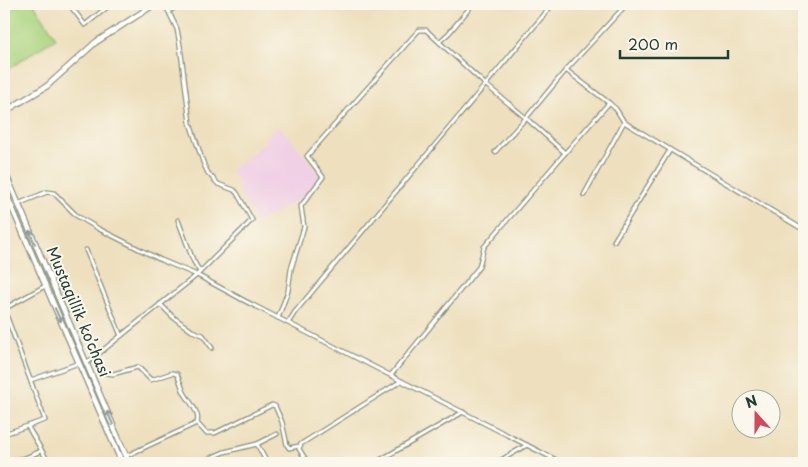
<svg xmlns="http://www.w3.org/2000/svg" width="808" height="467" font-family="'Playpen Sans',sans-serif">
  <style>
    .built { fill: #f0d0e5 }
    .green { fill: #acd580; stroke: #66895a }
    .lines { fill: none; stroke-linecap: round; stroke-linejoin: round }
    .street-casing { stroke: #868e79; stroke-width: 5.5 }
    .secondary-casing { stroke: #868e79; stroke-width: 7 }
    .street { stroke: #fff; stroke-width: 3 }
    .secondary { stroke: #fff; stroke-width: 4.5 }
    .oneway { stroke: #8f9e9a }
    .labels { text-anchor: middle; stroke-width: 4; stroke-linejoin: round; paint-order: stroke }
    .street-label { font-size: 15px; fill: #1f3d34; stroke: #fbf7ec }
  </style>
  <rect width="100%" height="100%" fill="#fbf7ec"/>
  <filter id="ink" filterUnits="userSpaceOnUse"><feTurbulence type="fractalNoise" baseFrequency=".02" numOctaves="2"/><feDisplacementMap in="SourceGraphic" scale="10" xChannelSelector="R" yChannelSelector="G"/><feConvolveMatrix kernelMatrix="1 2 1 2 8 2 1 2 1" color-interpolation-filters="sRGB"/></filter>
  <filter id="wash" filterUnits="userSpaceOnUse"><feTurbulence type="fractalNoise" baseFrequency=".0096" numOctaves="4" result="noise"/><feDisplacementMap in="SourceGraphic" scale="20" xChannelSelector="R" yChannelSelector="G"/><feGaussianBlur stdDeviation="1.12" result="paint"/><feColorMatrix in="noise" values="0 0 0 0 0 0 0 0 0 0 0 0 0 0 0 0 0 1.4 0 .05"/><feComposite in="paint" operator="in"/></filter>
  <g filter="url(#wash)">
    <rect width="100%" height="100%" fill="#eee0be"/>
    <polygon class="built" points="280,126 321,176 299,203 297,200 273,215 255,223 252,213 236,187 241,185 230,171 266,142 264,137"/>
    <polygon class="green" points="4,4 34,4 56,38 7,70 4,65"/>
  </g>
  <g filter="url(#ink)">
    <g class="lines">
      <g class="street-casing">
        <g id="street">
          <polyline points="69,4 85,25 111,4"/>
          <polyline points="169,11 181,4"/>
          <polyline points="439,42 449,33 473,4"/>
          <polyline points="566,70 609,103 616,109 624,122 584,195"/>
          <polyline points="624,122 804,230"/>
          <polyline points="565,153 609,103"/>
          <polyline points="18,204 47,192 54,193 77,216 99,229 161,260 197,275 245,301 562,463"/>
          <polyline points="178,220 193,260 200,272"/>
          <polyline points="614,241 670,150"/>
          <polyline points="86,250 121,336"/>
          <polyline points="160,304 173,317 192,331 203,335 212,348"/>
          <polyline points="4,309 45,420 4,434"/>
          <polyline points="4,309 45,286"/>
          <polyline points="278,318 288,291 291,269 304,227 301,206 323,177 307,156 419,30 426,30 485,84 526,118 495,152"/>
          <polyline points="288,323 295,312 553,4"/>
          <polyline points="87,363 197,275 252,220 237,193 234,190 218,184 208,173 204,165 190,123 180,45 177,29 165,4"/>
          <path d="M106 373 113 374 138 367 151 380 172 373 177 374C179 379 181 384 183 390 187 400 201 412 197 423L126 456"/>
          <polyline points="391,375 479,267 484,247 565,153 526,118 566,70 624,7"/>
          <polyline points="31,380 79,363"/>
          <polyline points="197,423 206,433 215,433 272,405 275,406 282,422 287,445 289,448 299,446"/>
          <polyline points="28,427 49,463"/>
          <polyline points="257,444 267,463"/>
          <polyline points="4,462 25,458 41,451"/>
          <polyline points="199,463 224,452 257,444 277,434"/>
          <polyline points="308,463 299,449 301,444 401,381"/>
          <polyline points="375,463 463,412"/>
          <polyline points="496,463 527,445"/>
        </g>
      </g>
      <g class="secondary-casing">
        <g id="secondary">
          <polyline points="4,112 47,86 96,42 155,4"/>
          <polyline points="4,170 129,463"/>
          <polyline points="4,189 122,463"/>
        </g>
      </g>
      <use href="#street" class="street"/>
      <use href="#secondary" class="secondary"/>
    </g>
    <defs><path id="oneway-shaft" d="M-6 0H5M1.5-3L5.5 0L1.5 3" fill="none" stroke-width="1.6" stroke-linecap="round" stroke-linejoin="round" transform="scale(1.25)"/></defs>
    <g class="oneway">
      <use href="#oneway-shaft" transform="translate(32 237) rotate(-113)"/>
      <use href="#oneway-shaft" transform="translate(58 315) rotate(66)"/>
      <use href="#oneway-shaft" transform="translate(110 418) rotate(-113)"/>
    </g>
  </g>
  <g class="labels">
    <g class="street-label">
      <text transform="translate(78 312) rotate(67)" y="5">Mustaqillik ko’chasi</text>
    </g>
  </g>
  <rect width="808" height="467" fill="none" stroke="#fbf7ec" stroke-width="20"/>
  <g transform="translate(756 414) rotate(339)"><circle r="24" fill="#fbf7ec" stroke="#a3ada2"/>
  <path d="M0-4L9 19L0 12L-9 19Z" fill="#d1495b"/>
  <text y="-8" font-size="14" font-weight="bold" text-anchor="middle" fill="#1f3d34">N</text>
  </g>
  <path d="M620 50v8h108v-8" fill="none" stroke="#1f3d34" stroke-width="2.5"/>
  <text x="628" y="50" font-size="15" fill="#1f3d34" stroke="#fbf7ec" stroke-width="4" paint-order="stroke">200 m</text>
</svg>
